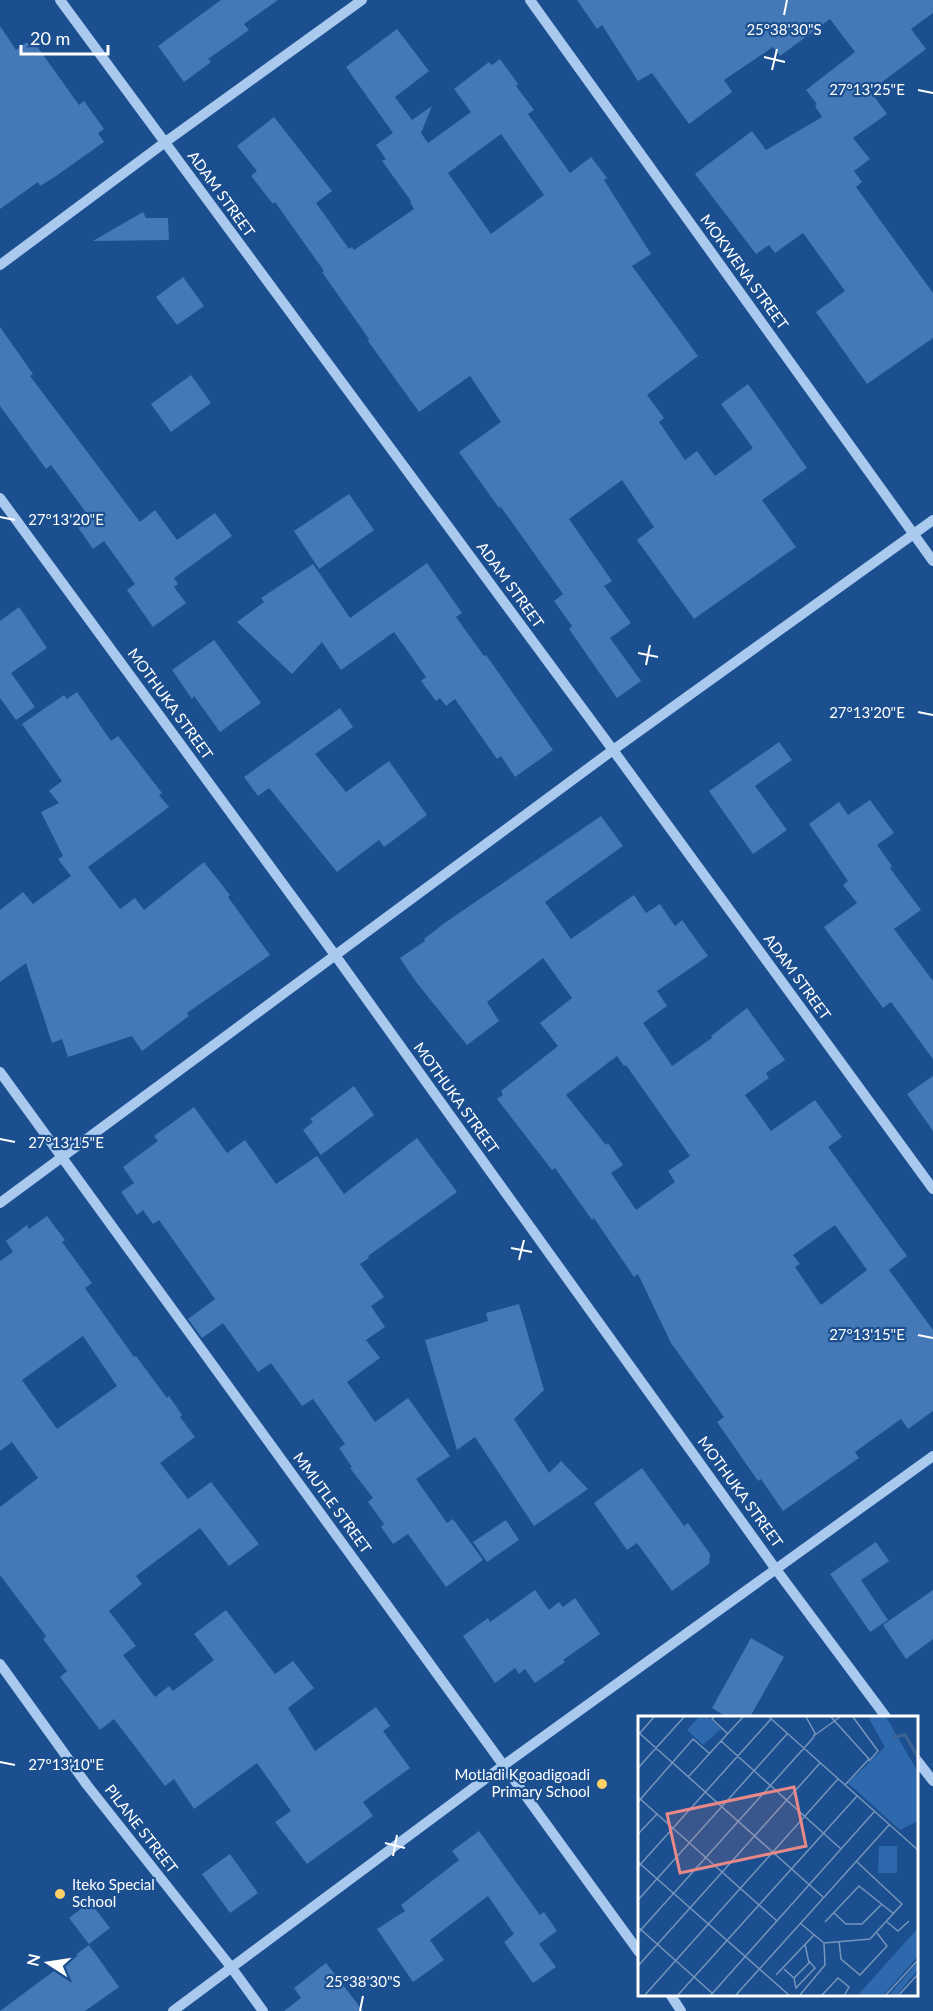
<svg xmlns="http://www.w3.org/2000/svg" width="933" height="2011" font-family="Lato,sans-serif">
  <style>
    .building { fill: #4478b7; fill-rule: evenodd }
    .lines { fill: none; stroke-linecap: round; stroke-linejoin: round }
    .minor { stroke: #a9c9ee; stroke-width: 10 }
    .ticks { fill: none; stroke: #fff; stroke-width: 2 }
    .poi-dot { fill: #ffd166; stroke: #1b4f8f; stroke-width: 2 }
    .labels { text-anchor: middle; stroke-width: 4.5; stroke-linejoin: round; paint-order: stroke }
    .street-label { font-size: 15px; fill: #fff; stroke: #1b4f8f }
    .poi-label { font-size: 15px; fill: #fff; stroke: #1b4f8f; text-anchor: end }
    .inset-river { fill: none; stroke: #3c6290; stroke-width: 3 }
    .inset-road { fill: none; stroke: #7695bc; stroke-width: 1.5 }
    .view { fill: #e88989; fill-opacity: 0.15; stroke: #e88989; stroke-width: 3 }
    .inset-edge { fill: none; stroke: #fff; stroke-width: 3 }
    .ticks-label { font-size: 15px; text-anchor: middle; fill: #fff; stroke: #1b4f8f; stroke-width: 4.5; stroke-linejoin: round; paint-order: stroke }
  </style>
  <rect width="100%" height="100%" fill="#1b4f8f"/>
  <g class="building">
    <polygon points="221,0 278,0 244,24 249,30 208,59 211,62 184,82 158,46"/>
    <polygon points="577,0 933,0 933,13 911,29 926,49 870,91 887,114 853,138 870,159 854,171 862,182 856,187 933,293 933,338 867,384 816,312 845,291 803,233 775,253 769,245 756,254 695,174 752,131 766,150 822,117 815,106 817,104 806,90 855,52 830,19 780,56 773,47 724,80 732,92 689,124 652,73 638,81 602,25 597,29"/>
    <polygon points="0,26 16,50 27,42 29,46 34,42 79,105 84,101 104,129 98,133 104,142 56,176 40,186 38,182 0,209"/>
    <path d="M397 29 429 71 395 97 412 120 432 106 421 133 428 143 471 112 454 89 489 62 492 65 500 59 518 84 516 86 534 110 528 114 570 173 591 157 607 178 604 180 651 254 632 266 698 356 647 395 664 418 659 422 685 460 697 451 715 476 753 448 721 404 748 384 807 468 762 500 796 547 694 619 637 540 654 527 622 480 569 519 612 581 604 586 631 623 610 638 641 681 617 698 569 629 572 626 554 601 563 594 501 507 499 508 459 452 501 422 470 376 419 412 368 341 369 339 322 272 324 271 275 202 273 204 251 176 257 171 237 146 274 117 332 191 316 203 349 249 352 247 354 250 414 209 410 202 411 201 382 161 386 159 376 145 393 133 346 67ZM501 134 544 195 491 234 448 173Z"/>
    <polygon points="143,212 146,218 168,218 169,240 93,241"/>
    <polygon points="183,277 204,306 177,325 156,297"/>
    <polygon points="0,327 33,374 30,376 140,522 155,510 177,540 215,513 232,536 174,578 178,584 174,587 186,603 153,627 127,590 135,584 104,541 93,549 73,520 85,511 51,465 46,469 0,406"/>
    <polygon points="191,375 211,403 171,432 151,404"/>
    <polygon points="349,494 374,530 319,569 294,531"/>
    <polygon points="427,563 462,613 456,617 484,656 486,655 553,750 515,777 501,756 497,759 455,699 446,706 440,698 436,701 421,681 426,677 394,632 341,670 322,642 292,674 237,622 264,602 261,598 313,564 350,618"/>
    <polygon points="19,607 47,648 11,673 35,707 16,720 0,698 0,621"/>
    <polygon points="214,640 261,703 220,732 194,696 192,699 172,670"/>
    <polygon points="77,692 111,741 118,736 162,793 159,795 169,807 88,867 120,909 135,898 144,910 204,862 230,895 228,897 270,955 187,1013 189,1016 142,1051 132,1036 68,1057 62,1039 52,1043 26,963 0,982 0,910 23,892 33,904 71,876 58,859 63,856 41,812 59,803 49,791 62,781 22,724 64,695 67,699"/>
    <polygon points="340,708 353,727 315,754 346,792 389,761 427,815 384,847 379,840 337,872 269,788 258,796 244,777"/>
    <polygon points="779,742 792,760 755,786 787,830 753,854 709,791"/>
    <polygon points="870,800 894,833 877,845 892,866 890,868 921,910 894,929 933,981 933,1059 891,1002 883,1008 824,927 857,903 843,885 848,881 809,824 839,802 848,815"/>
    <path d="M601 816 623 846 545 902 571 939 634 895 646 913 660 904 675 926 682 920 708 956 657 991 667 1006 643 1023 672 1066 712 1038 711 1036 747 1008 785 1060 766 1073 769 1078 745 1095 771 1131 815 1100 842 1137 828 1147 907 1256 889 1270 933 1330V1411L908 1429 901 1419 855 1452 859 1458 783 1511 761 1479 758 1481 717 1422 724 1417 671 1343 638 1274 634 1277 594 1218 592 1220 555 1168 552 1170 497 1099 503 1095 501 1091 558 1046 540 1023 572 998 543 958 487 1002 499 1021 467 1045 416 982 400 958 425 941 424 939 446 922ZM617 1056 624 1066 626 1065 690 1156 668 1171 675 1182 636 1210 611 1173 623 1165 608 1143 606 1145 566 1095ZM835 1225 867 1270 821 1305 795 1267 800 1264 793 1255Z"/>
    <polygon points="933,1076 933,1131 907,1094"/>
    <polygon points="354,1086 374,1115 321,1155 303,1130 313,1122 310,1119"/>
    <polygon points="194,1107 227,1153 245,1140 276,1184 317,1156 344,1194 417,1138 457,1192 368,1256 369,1258 360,1264 384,1297 371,1306 385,1327 366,1340 380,1358 347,1382 375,1422 408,1398 450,1456 416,1479 447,1523 453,1519 483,1560 446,1587 408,1534 393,1544 381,1527 384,1524 368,1502 373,1498 350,1468 352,1467 339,1448 345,1444 313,1399 302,1406 271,1363 258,1372 223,1323 202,1338 188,1319 215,1299 159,1220 153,1224 143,1210 137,1215 121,1192 134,1183 123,1167 158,1141 154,1136"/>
    <path d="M47 1216 65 1240 62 1242 92 1283 85 1288 134 1357 136 1356 167 1398 169 1396 182 1415 180 1417 195 1437 160 1463 188 1499 211 1482 259 1544 229 1566 200 1528 136 1576 142 1584 109 1611 136 1646 123 1655 155 1697 169 1686 173 1691 214 1660 194 1634 226 1610 275 1674 293 1661 314 1688 288 1708 315 1751 376 1707 390 1726 383 1731 410 1768 363 1802 373 1816 307 1864 275 1822 291 1811 257 1763 194 1809 174 1779 165 1786 114 1719 100 1730 60 1677 67 1671 43 1639 46 1636 0 1575V1507L38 1478 12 1442 0 1451V1261L13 1252 6 1241 27 1225 29 1229ZM83 1336 117 1386 57 1429 22 1380Z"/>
    <polygon points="519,1304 544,1390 514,1419 549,1473 561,1461 588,1489 534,1526 475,1437 457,1450 425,1340 488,1321 486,1313"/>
    <polygon points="642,1468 684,1526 688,1523 710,1554 709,1564 672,1591 637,1543 627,1550 594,1503"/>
    <polygon points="506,1520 519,1540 487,1562 473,1542"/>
    <polygon points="876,1542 889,1561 861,1580 888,1620 870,1632 830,1574"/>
    <polygon points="535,1590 549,1610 559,1602 563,1607 575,1598 600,1634 563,1660 565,1662 535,1683 525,1669 519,1674 515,1668 495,1683 463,1636 488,1618 490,1622"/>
    <polygon points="933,1590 933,1639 906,1659 883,1625"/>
    <polygon points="751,1638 784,1657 750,1717 727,1717 712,1708"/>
    <polygon points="479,1831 540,1915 544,1912 557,1931 539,1944 556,1967 533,1983 504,1942 514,1934 488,1896 430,1940 444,1960 413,1982 377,1929 405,1911 401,1905 459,1860 452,1851"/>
    <polygon points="230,1854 258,1893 230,1913 202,1874"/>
    <polygon points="90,1902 110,1928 89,1944 69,1918"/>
    <polygon points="89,1945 119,1987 85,2011 0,2011"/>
    <polygon points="326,1963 363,2011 284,2011 301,1998 294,1988"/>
  </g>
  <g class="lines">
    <g class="minor">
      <polyline points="60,0 613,750 933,1189"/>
      <polyline points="530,0 933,561"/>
      <polyline points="0,265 164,143 362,0"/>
      <polyline points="0,498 335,955 775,1568 886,1717"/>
      <polyline points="0,1072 639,1952"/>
      <polyline points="0,1203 613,750 933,520"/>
      <polyline points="0,1664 87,1785 231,1967 263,2011"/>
      <polyline points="916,1759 933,1781"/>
      <polyline points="670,1994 681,2011"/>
      <polyline points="173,2011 504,1765 933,1456"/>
    </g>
  </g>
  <path class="ticks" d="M784 15 787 0M764 57 785 62M772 70 777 49M918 90 933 93M0 517 15 520M638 653 658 657M646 665 650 645M918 712 933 715M0 1139 15 1142M511 1248 532 1252M519 1260 524 1240M918 1335 933 1338M0 1762 15 1765M385 1843 405 1848M393 1856 397 1835M360 2011 363 1996"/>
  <g class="poi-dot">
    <circle cx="602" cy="1784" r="6"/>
    <circle cx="60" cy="1894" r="6"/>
  </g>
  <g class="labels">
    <g class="street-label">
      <text transform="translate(221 194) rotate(54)" y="5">ADAM STREET</text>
      <text transform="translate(744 272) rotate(54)" y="5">MOKWENA STREET</text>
      <text transform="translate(510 585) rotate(54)" y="5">ADAM STREET</text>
      <text transform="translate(170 704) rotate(54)" y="5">MOTHUKA STREET</text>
      <text transform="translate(797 977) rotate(54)" y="5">ADAM STREET</text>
      <text transform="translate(456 1098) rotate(54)" y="5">MOTHUKA STREET</text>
      <text transform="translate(740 1492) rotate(54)" y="5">MOTHUKA STREET</text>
      <text transform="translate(332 1503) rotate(54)" y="5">MMUTLE STREET</text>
      <text transform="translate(141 1829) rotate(52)" y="5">PILANE STREET</text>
    </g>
    <g class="poi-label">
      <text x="590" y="1780">Motladi Kgoadigoadi<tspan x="590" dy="17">Primary School</tspan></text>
      <text x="72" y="1890" text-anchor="start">Iteko Special<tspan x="72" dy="17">School</tspan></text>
    </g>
  </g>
  <g transform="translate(638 1716)">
    <rect width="280" height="280" fill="#1b4f8f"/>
    <path d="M61 1H70L83 13 65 29 49 14ZM230 1H248L280 56V105L262 114 210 67 247 31ZM241 130H259V157H240ZM280 212V240L245 280H219ZM280 246V254L258 280H250Z" fill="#2e69ad"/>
    <path class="inset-river" d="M255 21 267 19 281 43"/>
    <path class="inset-road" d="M76 1 74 3 90 18M131 1 281 135M193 1 231 43 207 69M215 1 240 35 231 45M0 16 185 181M1 18 16 1M177 19 202 1M83 25 203 133M0 52 46 1M50 61 105 1M0 81 139 205M0 86 55 23 72 38M0 118 19 98M0 146 152 280M0 151 133 3M0 184 149 18M196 197 208 208H224L244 188M187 206 221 170 256 198M249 206 260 215 271 205M0 211 74 277M0 217 175 22 177 17 168 1M201 225 203 243 222 259 249 230 239 217M186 227 232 223 264 188 218 145M0 250 182 47M146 253 156 262 171 247 167 228M138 259 176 219M156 262 158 272 177 252 171 245M184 279 200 262 211 271 206 280M6 280 200 63M39 280 219 80M72 280 236 96M97 280 251 109M161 280 187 249 186 227 162 207M247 280 281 243M260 280 281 257"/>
    <path class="view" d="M156 71 168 130 42 157 29 98Z"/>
    <rect width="280" height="280" class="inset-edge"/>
  </g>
  <g class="ticks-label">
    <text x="784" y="35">25°38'30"S</text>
    <text x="867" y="95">27°13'25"E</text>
    <text x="66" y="525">27°13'20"E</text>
    <text x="867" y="718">27°13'20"E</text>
    <text x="66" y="1148">27°13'15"E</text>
    <text x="867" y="1340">27°13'15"E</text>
    <text x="66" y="1770">27°13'10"E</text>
    <text x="363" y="1987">25°38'30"S</text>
  </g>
  <g transform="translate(48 1963) rotate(282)" stroke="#1b4f8f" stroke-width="4.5" paint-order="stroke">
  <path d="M0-4.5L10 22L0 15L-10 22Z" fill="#ffffff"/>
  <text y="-9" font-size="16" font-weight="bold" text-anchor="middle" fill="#ffffff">N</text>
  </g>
  <path d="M21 45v9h87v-9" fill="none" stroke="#ffffff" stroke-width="3"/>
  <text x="30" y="45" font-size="18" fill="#ffffff" stroke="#1b4f8f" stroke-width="4.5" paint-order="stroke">20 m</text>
</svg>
